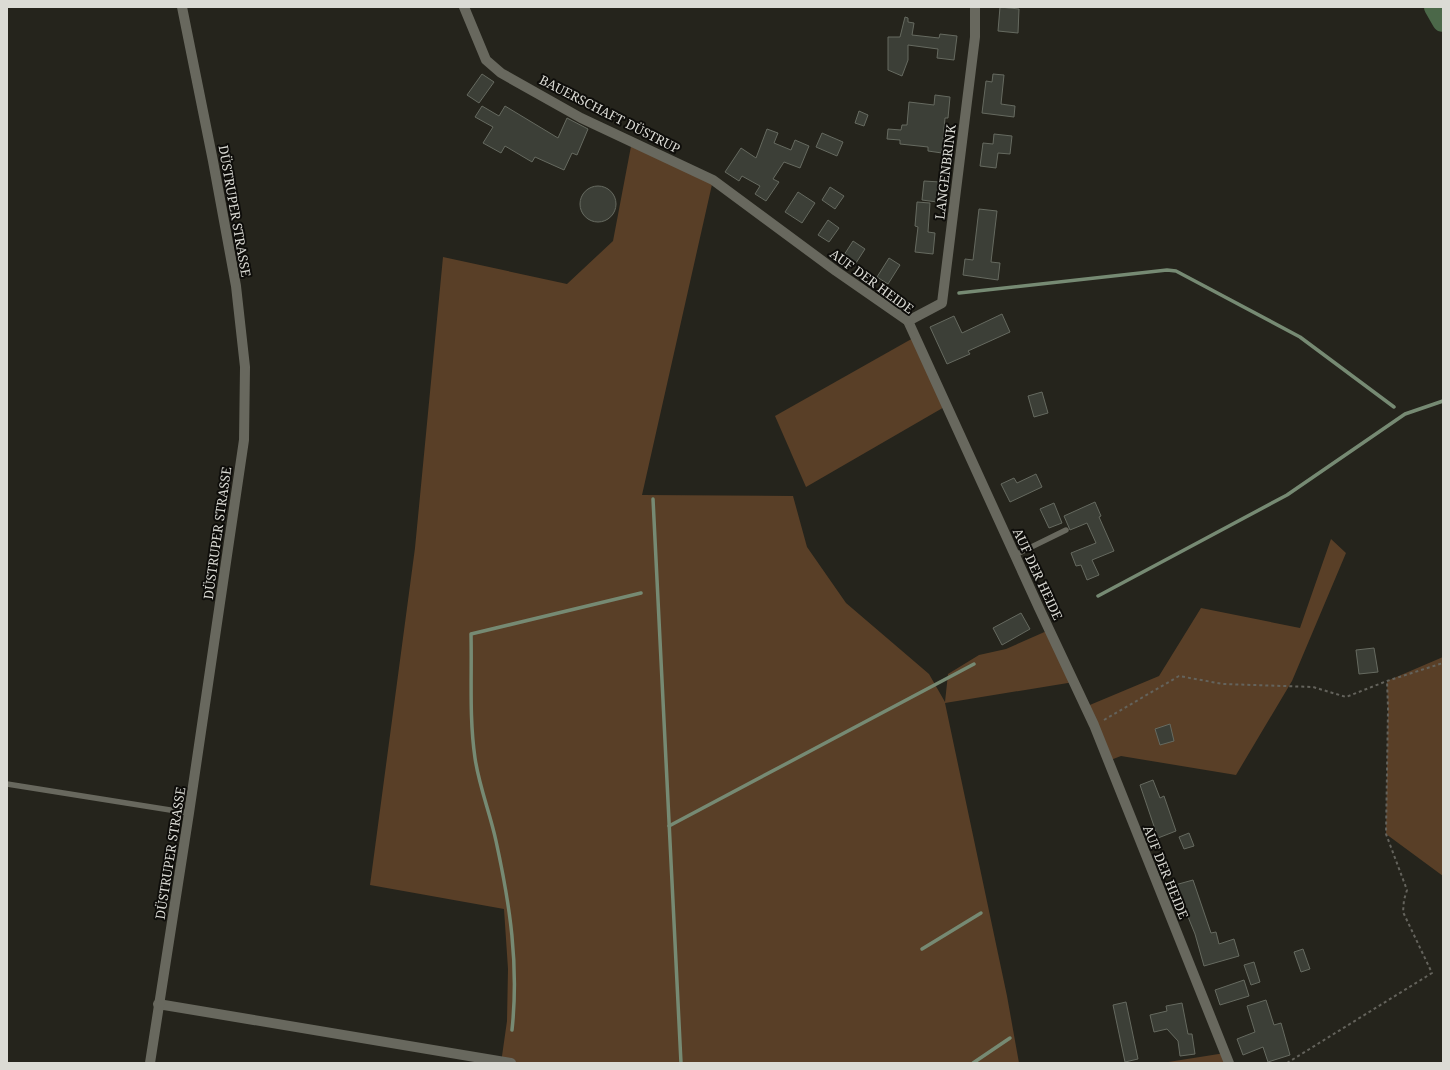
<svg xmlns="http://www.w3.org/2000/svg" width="1450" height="1070" font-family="'Noto Serif',serif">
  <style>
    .green { fill: #593f27 }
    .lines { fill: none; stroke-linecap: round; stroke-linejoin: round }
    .stream { stroke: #768a73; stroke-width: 3.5 }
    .river { stroke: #4b6849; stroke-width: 22 }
    .building { fill: #3c3f37; stroke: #666a60 }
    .path { stroke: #64635c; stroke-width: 2; stroke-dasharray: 3 3; stroke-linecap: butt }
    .service { stroke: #68685e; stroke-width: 5.5 }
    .minor { stroke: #68685e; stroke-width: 10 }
    .labels { text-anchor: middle; stroke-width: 4; stroke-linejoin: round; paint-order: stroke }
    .street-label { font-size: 13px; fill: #dbdbd5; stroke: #0e0d0a }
  </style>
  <rect width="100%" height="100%" fill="#25241c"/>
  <g class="green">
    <polygon points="632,141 713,180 642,495 793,496 807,547 846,603 929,674 945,702 948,674 979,655 1006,649 1049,630 1074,682 945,703 1007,996 1019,1063 501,1063 507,1021 508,969 504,909 370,885 415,548 443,257 567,284 613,241"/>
    <polygon points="915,337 946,406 806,487 775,416"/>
    <polygon points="1331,539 1346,553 1292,681 1236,775 1121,756 1108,761 1085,707 1159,676 1201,608 1300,628"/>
    <polygon points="1443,657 1443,876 1386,834 1388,708 1387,681"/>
    <polygon points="1225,1053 1229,1063 1162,1063"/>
  </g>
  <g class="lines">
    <g class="stream">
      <polyline points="959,293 1167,270 1176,271 1300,337 1394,407"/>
      <polyline points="653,499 681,1063"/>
      <polyline points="1098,596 1287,495 1405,414 1443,401"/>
      <polyline points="669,826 974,664"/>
      <polyline points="922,949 981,913"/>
      <path d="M512 1030C519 965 510 905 496 841 490 813 479 786 475 758 469 717 472 675 471 634L641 593"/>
      <polyline points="973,1063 1010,1038"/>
    </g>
    <polyline class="river" points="1435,7 1443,21"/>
  </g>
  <g class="building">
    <polygon points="1000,7 1019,9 1018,33 998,31"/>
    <polygon points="905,17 908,18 908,22 914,23 912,35 939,38 940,34 957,36 954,60 937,58 938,49 908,45 908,60 902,76 888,70 888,37 900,37"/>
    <polygon points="482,74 494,82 479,103 467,95"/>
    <polygon points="993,74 1004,75 1001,104 1015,106 1014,117 982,113 986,81 992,82"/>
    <polygon points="935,95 950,97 948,118 945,118 942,153 928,151 928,147 900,144 900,140 887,139 888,129 901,130 902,125 907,125 909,102 934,105"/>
    <polygon points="482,106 499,116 505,106 558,138 567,118 588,129 577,155 572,153 564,170 535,157 532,162 505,146 501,153 483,143 493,127 475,117"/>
    <polygon points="859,111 868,115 864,126 855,123"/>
    <polygon points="767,129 778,133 774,143 791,150 795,140 809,146 800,168 784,162 773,179 779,182 766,201 755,194 760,186 742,176 739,181 725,172 741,148 756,158"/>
    <polygon points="822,133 843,142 837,156 816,147"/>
    <polygon points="994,134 1012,136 1010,154 998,153 996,168 980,166 983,143 993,144"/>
    <polygon points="924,181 940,182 937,202 922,200"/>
    <circle cx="598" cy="204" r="18"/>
    <polygon points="830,187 844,196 835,209 822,200"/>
    <polygon points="798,192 815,203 802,223 785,212"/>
    <polygon points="917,202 930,203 928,232 935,233 933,254 915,252 918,227 915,226"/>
    <polygon points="979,209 997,211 991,262 1000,263 998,280 963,275 965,259 973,260"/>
    <polygon points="828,220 839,228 829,242 818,235"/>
    <polygon points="853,241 865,249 856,263 844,255"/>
    <polygon points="889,258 900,265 888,284 877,277"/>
    <polygon points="1002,314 1010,332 968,351 970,354 947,364 930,327 954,316 962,333"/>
    <polygon points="1042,392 1048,413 1034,417 1028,396"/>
    <polygon points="1036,474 1042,487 1010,502 1001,484 1014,478 1017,483"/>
    <polygon points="1095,502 1101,516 1099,517 1114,551 1092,560 1099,575 1087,580 1081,565 1076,566 1071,553 1096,543 1087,523 1070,530 1064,516"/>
    <polygon points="1054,503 1062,523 1049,528 1040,509"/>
    <polygon points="1021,613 1030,629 1002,645 993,628"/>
    <polygon points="1374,648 1378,672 1359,674 1356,650"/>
    <polygon points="1170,724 1174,741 1160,745 1155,729"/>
    <polygon points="1153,780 1160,798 1164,796 1176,831 1158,838 1140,785"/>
    <polygon points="1189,833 1194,846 1184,849 1179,837"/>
    <polygon points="1193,880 1211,933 1216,932 1219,944 1234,939 1239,956 1204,966 1195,934 1182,902 1181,903 1175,885"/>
    <polygon points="1303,949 1310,969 1301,972 1294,952"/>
    <polygon points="1254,962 1260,982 1251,985 1244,965"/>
    <polygon points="1244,980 1249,996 1220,1005 1215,990"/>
    <polygon points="1266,1000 1274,1025 1281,1023 1290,1055 1268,1062 1263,1047 1243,1055 1237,1039 1255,1032 1247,1006"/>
    <polygon points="1126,1002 1138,1059 1125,1062 1113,1005"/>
    <polygon points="1182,1003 1188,1034 1192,1034 1195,1054 1180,1056 1178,1041 1167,1029 1154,1032 1150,1015 1167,1011 1166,1006"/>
  </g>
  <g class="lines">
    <g class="path">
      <polyline points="1104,720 1179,676 1223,684 1313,687 1346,697 1387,681 1443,663"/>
      <polyline points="1287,1063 1432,973 1403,912 1404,900 1407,890 1386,834 1388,708 1387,681"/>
    </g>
    <g class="service">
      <polyline points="1015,555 1066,530"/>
      <polyline points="7,784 189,813"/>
    </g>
    <g class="minor">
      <polyline points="464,7 486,60 501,73 581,118 713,180 836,271 908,321 1039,608 1094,725 1229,1063"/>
      <polyline points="908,321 942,303 975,37 975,7"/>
      <polyline points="158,1004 511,1063"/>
      <polyline points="150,1063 189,813 244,440 245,367 236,286 213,161 182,7"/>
    </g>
  </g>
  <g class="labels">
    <g class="street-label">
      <text transform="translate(610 114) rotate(27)" y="5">BAUERSCHAFT DÜSTRUP</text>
      <text transform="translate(945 172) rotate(-83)" y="5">LANGENBRINK</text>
      <text transform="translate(235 211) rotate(80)" y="5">DÜSTRUPER STRASSE</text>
      <text transform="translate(872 281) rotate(36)" y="5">AUF DER HEIDE</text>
      <text transform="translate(217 533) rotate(-82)" y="5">DÜSTRUPER STRASSE</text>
      <text transform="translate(1038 574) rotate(65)" y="5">AUF DER HEIDE</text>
      <text transform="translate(170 853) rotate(-81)" y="5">DÜSTRUPER STRASSE</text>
      <text transform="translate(1166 872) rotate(68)" y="5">AUF DER HEIDE</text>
    </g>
  </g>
  <rect width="1450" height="1070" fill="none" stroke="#dbdbd5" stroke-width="16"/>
</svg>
